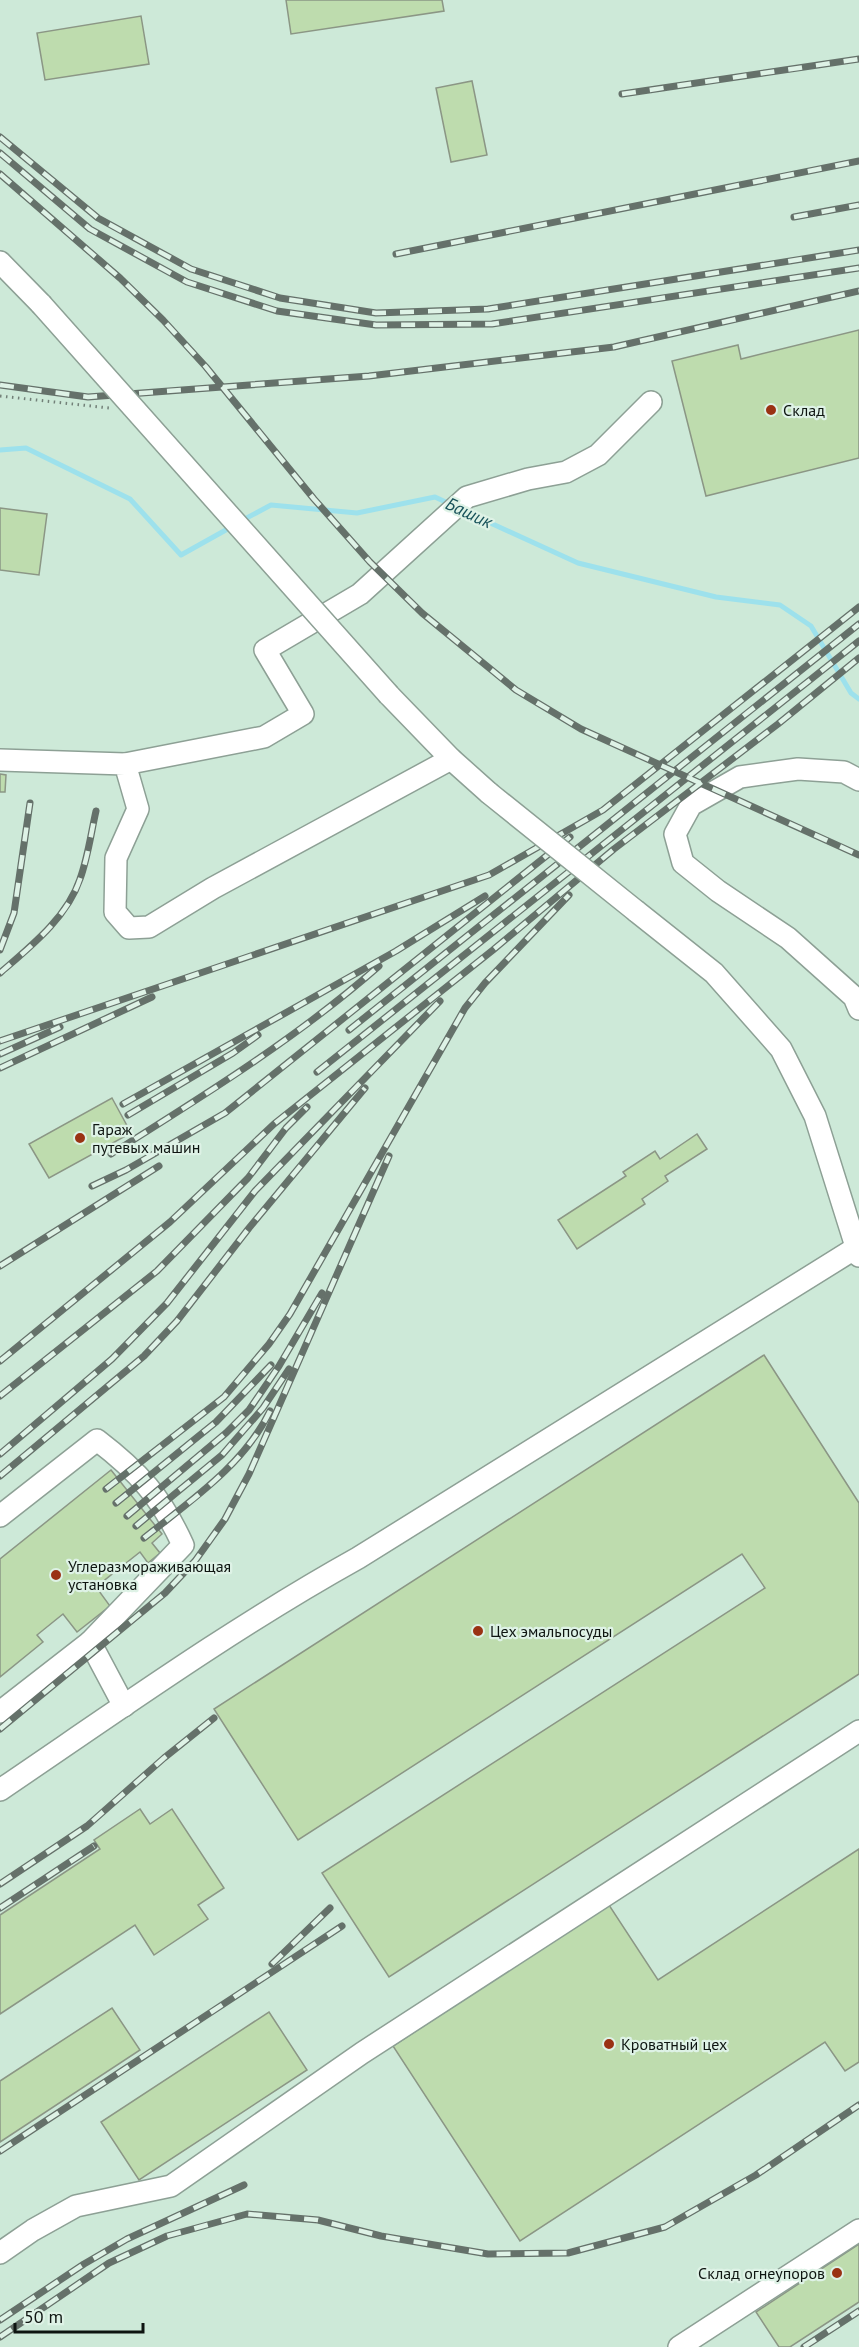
<svg xmlns="http://www.w3.org/2000/svg" width="859" height="2347" font-family="'PT Sans',sans-serif">
  <style>
    .built { fill: #cde9d8 }
    .lines { fill: none; stroke-linecap: round; stroke-linejoin: round }
    .stream { stroke: #9de1ec; stroke-width: 5 }
    .building { fill: #bedcae; stroke: #8b9685; stroke-width: 1.5 }
    .minor-casing { stroke: #8da095; stroke-width: 24 }
    .path { stroke: #728078; stroke-width: 3; stroke-dasharray: 1.5 4.5; stroke-linecap: butt }
    .minor { stroke: #fff; stroke-width: 21 }
    .rail-casing { stroke: #65716a; stroke-width: 7 }
    .rail { stroke: #def2e6; stroke-width: 4.5; stroke-dasharray: 14; stroke-linecap: butt }
    .minor-bridge-casing { stroke: #8da095; stroke-width: 24; stroke-linecap: butt }
    .minor-bridge { stroke: #fff; stroke-width: 21 }
    .poi-dot { fill: #9a3213; stroke: #def2e6; stroke-width: 2 }
    .labels { text-anchor: middle; stroke-width: 4.5; stroke-linejoin: round; paint-order: stroke }
    .poi-label { font-size: 16px; fill: #0e1511; stroke: #def2e6; text-anchor: start }
    .water-label { font-size: 18px; font-style: italic; fill: #18525a; stroke: #def2e6 }
  </style>
  <rect width="100%" height="100%" fill="#def2e6"/>
  <rect class="built" x="0" y="0" width="859" height="2347"/>
  <g class="lines">
    <g class="stream">
      <polyline points="0,450 26,448 130,499 181,555 233,526"/>
      <polyline points="460,509 578,563 716,597 780,605 811,626 851,693 859,699"/>
      <polyline points="241,521 271,505 357,513 435,497 452,505"/>
    </g>
  </g>
  <g class="building">
    <polygon points="286,0 442,0 444,11 291,34"/>
    <polygon points="141,16 149,64 45,80 37,33"/>
    <polygon points="472,81 487,155 451,162 436,88"/>
    <polygon points="859,330 859,458 706,496 672,361 738,345 741,359"/>
    <polygon points="0,508 47,514 39,575 0,570"/>
    <polygon points="0,774 6,775 5,792 0,792"/>
    <polygon points="112,1098 131,1133 49,1178 29,1144"/>
    <polygon points="697,1134 707,1149 665,1176 668,1181 642,1199 645,1204 577,1249 558,1220 626,1176 623,1172 655,1151 660,1159"/>
    <polygon points="764,1355 859,1503 859,1674 389,1977 322,1873 765,1588 742,1554 298,1840 214,1709"/>
    <polygon points="111,1470 162,1534 152,1543 160,1553 148,1563 140,1552 96,1587 110,1606 77,1632 63,1614 37,1635 43,1642 0,1677 0,1559"/>
    <polygon points="140,1809 150,1824 172,1809 224,1888 198,1905 208,1919 154,1955 135,1925 0,2014 0,1915 100,1849 94,1840"/>
    <polygon points="859,1849 859,2062 845,2071 825,2042 520,2241 393,2046 609,1905 658,1980"/>
    <polygon points="112,2008 140,2050 0,2142 0,2081"/>
    <polygon points="269,2012 307,2070 139,2180 101,2122"/>
    <polygon points="859,2244 859,2302 790,2347 779,2347 756,2312"/>
  </g>
  <g class="lines">
    <g class="minor-casing">
      <g id="minor">
        <polyline points="0,262 41,304"/>
        <polyline points="389,695 451,759 489,793"/>
        <polyline points="0,760 125,764 138,809 116,858 115,912 129,928 149,927 213,888 451,759"/>
        <polyline points="125,764 264,737 303,714 265,650 360,594 467,497 528,479 566,472 598,455 651,402"/>
        <polyline points="859,780 844,772 798,769 740,777 691,805 675,834 683,863 718,891 788,938 854,997 859,1009"/>
        <polyline points="636,911 714,973 781,1049 815,1116 859,1256"/>
        <path d="M0 1516 97 1440C139 1472 161 1497 183 1545L90 1642 124 1706"/>
        <polyline points="0,1712 90,1642"/>
        <path d="M0 1790C118 1710 234 1627 358 1558L859 1246"/>
        <polyline points="0,2253 33,2230 76,2206 171,2186 362,2053 859,1731"/>
        <polyline points="679,2347 859,2230"/>
      </g>
    </g>
    <polyline class="path" points="0,396 109,408"/>
    <use href="#minor" class="minor"/>
    <g class="rail-casing">
      <g id="rail">
        <polyline points="622,94 859,59"/>
        <polyline points="0,137 98,218 191,269 280,298 376,313 488,309 859,250"/>
        <polyline points="0,153 90,229 187,282 277,311 376,325 492,324 859,268"/>
        <polyline points="0,174 120,278 163,320 206,367 314,499 370,562 422,613 516,690 581,729 859,855"/>
        <polyline points="794,217 859,205"/>
        <polyline points="396,254 859,161"/>
        <polyline points="0,385 88,397 369,376 614,347 859,291"/>
        <polyline points="0,950 14,913 30,803"/>
        <path d="M0 973C30 947 67 918 80 879 88 857 91 833 96 811"/>
        <polyline points="349,1030 859,624"/>
        <polyline points="0,1041 489,875 603,810 859,607"/>
        <polyline points="0,1054 60,1027"/>
        <polyline points="0,1068 152,997"/>
        <polyline points="317,1072 859,641"/>
        <polyline points="123,1104 396,951 485,896"/>
        <polyline points="128,1115 233,1053 258,1035"/>
        <path d="M111 1154C203 1096 297 1038 379 966"/>
        <polyline points="92,1186 126,1170 225,1113 570,837"/>
        <polyline points="0,1266 159,1166"/>
        <polyline points="0,1361 170,1222 274,1124 493,950 614,849 778,724 859,658"/>
        <polyline points="0,1396 157,1271 248,1178 286,1128 307,1107"/>
        <polyline points="0,1454 112,1359 167,1303 255,1191 440,1001"/>
        <polyline points="0,1476 144,1356 177,1321 249,1228 365,1088"/>
        <polyline points="106,1489 224,1397 269,1344 290,1314 465,1008 485,983 569,895"/>
        <polyline points="116,1503 216,1422 271,1365"/>
        <polyline points="127,1516 226,1433 249,1410 279,1366 322,1293"/>
        <polyline points="136,1526 222,1455 263,1408 289,1369"/>
        <path d="M144 1538C190 1501 244 1465 270 1411"/>
        <polyline points="0,1729 165,1593 195,1561 225,1519 249,1474 389,1156"/>
        <polyline points="0,1884 87,1826 164,1758 214,1718"/>
        <polyline points="0,1908 94,1846"/>
        <polyline points="272,1964 330,1908"/>
        <polyline points="0,2151 342,1926"/>
        <polyline points="0,2320 84,2264 127,2239 244,2185"/>
        <polyline points="0,2337 109,2263 167,2236 247,2214 318,2220 381,2236 488,2254 568,2253 665,2227 756,2175 859,2105"/>
        <polyline points="804,2347 859,2311"/>
      </g>
    </g>
    <use href="#rail" class="rail"/>
    <g class="minor-bridge-casing">
      <g id="minor-bridge">
        <polyline points="41,304 389,695"/>
        <polyline points="489,793 636,911"/>
      </g>
    </g>
    <use href="#minor-bridge" class="minor-bridge"/>
  </g>
  <g class="poi-dot">
    <circle cx="771" cy="410" r="6"/>
    <circle cx="80" cy="1138" r="6"/>
    <circle cx="56" cy="1575" r="6"/>
    <circle cx="478" cy="1631" r="6"/>
    <circle cx="609" cy="2044" r="6"/>
    <circle cx="837" cy="2273" r="6"/>
  </g>
  <g class="labels">
    <g class="poi-label">
      <text x="783" y="416">Склад</text>
      <text x="92" y="1135">Гараж<tspan x="92" dy="18">путевых машин</tspan></text>
      <text x="68" y="1572">Углеразмораживающая<tspan x="68" dy="18">установка</tspan></text>
      <text x="490" y="1637">Цех эмальпосуды</text>
      <text x="621" y="2050">Кроватный цех</text>
      <text x="825" y="2279" text-anchor="end">Склад огнеупоров</text>
    </g>
    <g class="water-label">
      <text transform="translate(469 513) rotate(25)" y="6">Башик</text>
    </g>
  </g>
  <path d="M15 2323v9h128v-9" fill="none" stroke="#0e1511" stroke-width="3"/>
  <text x="24" y="2323" font-size="18" fill="#0e1511" stroke="#def2e6" stroke-width="4.5" paint-order="stroke">50 m</text>
</svg>
